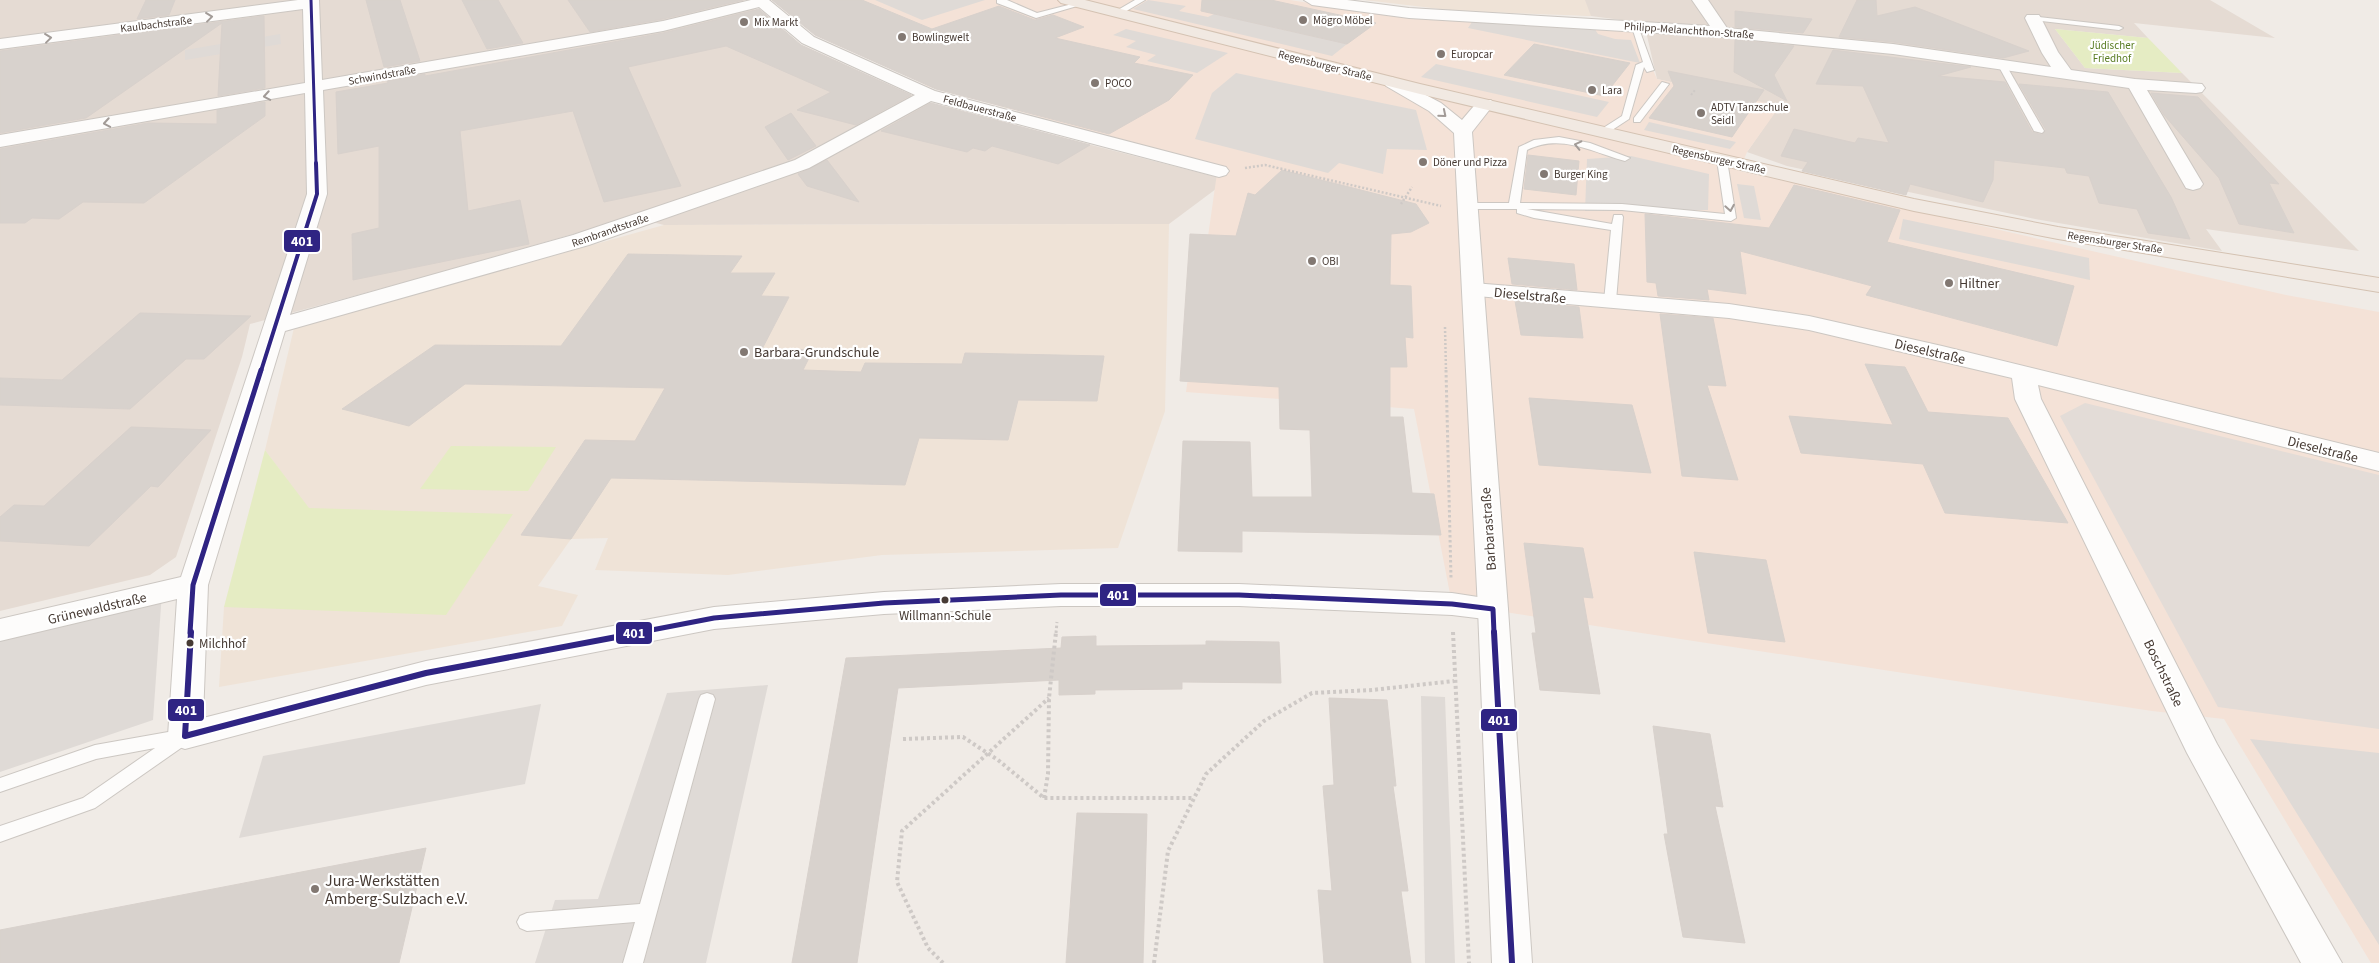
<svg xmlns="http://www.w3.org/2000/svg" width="2379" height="963" font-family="'Source Sans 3',sans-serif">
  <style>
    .residential { fill: #e5dbd3 }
    .commercial { fill: #f4e2d7 }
    .industrial { fill: #e3dcd7 }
    .education { fill: #efe3d7 }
    .green { fill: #e5ecc3 }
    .parking { fill: #dfdad6 }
    .building { fill: #d8d2cd; stroke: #d8d1cc }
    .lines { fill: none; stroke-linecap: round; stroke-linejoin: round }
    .service-casing { stroke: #ccc7c2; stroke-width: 2 }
    .minor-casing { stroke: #ccc7c2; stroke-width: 2 }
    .tertiary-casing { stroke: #ccc7c2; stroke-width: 2 }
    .primary-casing { stroke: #d4c2b2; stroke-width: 2 }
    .path-far3 { stroke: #cec9c6; stroke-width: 2; stroke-dasharray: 2 2; stroke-linecap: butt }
    .path-far2 { stroke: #cec9c6; stroke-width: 2.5; stroke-dasharray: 2 2; stroke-linecap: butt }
    .path-far1 { stroke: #cec9c6; stroke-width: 3; stroke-dasharray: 2.5 2.5; stroke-linecap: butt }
    .path { stroke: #cec9c6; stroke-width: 4; stroke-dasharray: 3 3; stroke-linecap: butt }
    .service { fill: #fdfcfb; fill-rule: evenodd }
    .minor { fill: #fdfcfb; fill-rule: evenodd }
    .tertiary { fill: #fdfcfb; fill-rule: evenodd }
    .primary { fill: #f1e9e2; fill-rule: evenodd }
    .bus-1-far3-casing { stroke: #fff; stroke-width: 5.5 }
    .bus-1-far2-casing { stroke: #fff; stroke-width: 7 }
    .bus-1-far1-casing { stroke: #fff; stroke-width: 9 }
    .bus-1-casing { stroke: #fff; stroke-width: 10 }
    .bus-1-far3 { stroke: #2f2483; stroke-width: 3 }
    .bus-1-far2 { stroke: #2f2483; stroke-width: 4 }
    .bus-1-far1 { stroke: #2f2483; stroke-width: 5 }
    .bus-1 { stroke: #2f2483; stroke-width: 6 }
    .oneway { stroke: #a29b97 }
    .poi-dot { fill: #827872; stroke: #fff; stroke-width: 2 }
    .bus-dot { fill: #463a33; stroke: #fff; stroke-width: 2 }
    .labels { text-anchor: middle; stroke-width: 4.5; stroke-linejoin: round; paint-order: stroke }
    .far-poi-label { font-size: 11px; fill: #463a33; stroke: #fff; text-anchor: start }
    .far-street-label { font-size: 11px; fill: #463a33; stroke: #fff }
    .far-park-label { font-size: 11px; fill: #587c21; stroke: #fff }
    .bus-label { font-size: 13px; fill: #463a33; stroke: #fff }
    .poi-label { font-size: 14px; fill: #463a33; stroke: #fff; text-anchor: start }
    .street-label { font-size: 14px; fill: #463a33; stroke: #fff }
    .near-poi-label { font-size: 16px; fill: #463a33; stroke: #fff; text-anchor: start }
    .line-badge { stroke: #fff; stroke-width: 2 }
    .badge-label { font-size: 14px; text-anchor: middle; font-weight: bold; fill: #fff }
  </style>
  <rect width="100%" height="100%" fill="#f0ebe6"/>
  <g class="residential">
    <polygon points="0,0 744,0 778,31 810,53 935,105 1228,180 1169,224 664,225 632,217 420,278 250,324 242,357 176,557 150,575 0,611"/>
    <polygon points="1365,0 2210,0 2275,38 2134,23 2148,38 2055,29 2085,68 2182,73 2359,251 2206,229 2222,251 2035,219 1787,166 1747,152 1779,106 1657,79 1644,23 1591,16"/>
  </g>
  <polygon class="commercial" points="790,0 1290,0 1366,12 1635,29 1657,79 1780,106 1747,152 1739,171 2286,295 2379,312 2379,963 2371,963 2224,719 2152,711 1452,604 1414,409 1186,392 1218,166 927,86"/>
  <polygon class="industrial" points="2085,403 2379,475 2379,729 2218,707 2060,416"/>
  <g class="education">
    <polygon points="1365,0 1585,0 1591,16 1457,11"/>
    <polygon points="1169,224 1165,411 1118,548 882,555 728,575 595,570 608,538 571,539 538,586 578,595 562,626 219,687 224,607 308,508 265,450 294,328 664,225"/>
  </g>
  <g class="green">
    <polygon points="2055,29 2148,38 2182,73 2085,68"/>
    <polygon points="451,446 556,447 528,491 420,489"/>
    <polygon points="265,450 309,508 513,514 446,615 224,607"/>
  </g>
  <g class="parking">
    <polygon points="875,0 985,0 922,20"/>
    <polygon points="1148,0 1186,6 1179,11 1208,17 1214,14 1347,44 1332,56 1133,9"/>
    <polygon points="1472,22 1594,28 1598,34 1615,39 1631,40 1640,63 1468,28"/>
    <polygon points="1126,29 1228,53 1197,73 1147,61 1156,55 1126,47 1136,41 1113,35"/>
    <polygon points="280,34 281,44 185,60 185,50"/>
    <polygon points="1436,64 1609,102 1597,117 1421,77"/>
    <polygon points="1236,73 1416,110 1427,150 1387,149 1383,174 1339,163 1328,173 1195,139 1212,93"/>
    <polygon points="1649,122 1736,142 1730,149 1644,130"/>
    <polygon points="1631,156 1709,174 1708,210 1585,211 1587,159"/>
    <polygon points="1737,184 1754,186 1761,220 1744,218"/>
    <polygon points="1903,219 2089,258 2090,280 1899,239"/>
    <polygon points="162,592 153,720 0,772 0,630"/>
    <polygon points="768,685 706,963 535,963 555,900 598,899 667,693"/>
    <polygon points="1421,696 1445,697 1455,963 1425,963"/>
    <polygon points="541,704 525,784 239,838 263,756"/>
    <polygon points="2250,739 2379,753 2379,945 2263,759"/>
  </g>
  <g class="building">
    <polygon points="146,0 175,0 169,15 137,19"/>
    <polygon points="366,0 400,0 420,61 384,67"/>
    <polygon points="462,0 498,0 523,43 487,49"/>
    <polygon points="568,0 743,0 663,19 590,32"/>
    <polygon points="772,0 862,0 932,29 999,6 1035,20 1053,15 1084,27 1055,38 1140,57 1134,63 1193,75 1169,100 1109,134 936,89 815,35"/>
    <polygon points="1202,0 1271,0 1376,23 1347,44 1201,11"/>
    <polygon points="1857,0 1876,0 1877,16 1915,7 2029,51 2003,58 1893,42 1839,37"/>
    <polygon points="759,9 801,45 911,95 856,125 797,110 831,92 726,46 628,67 681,186 604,202 573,111 460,131 468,211 520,200 529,244 353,280 352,234 379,228 379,146 338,154 336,92 388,83 387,81 425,74 425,76 663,33"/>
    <polygon points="1735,11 1812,19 1803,33 1735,27"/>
    <polygon points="264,16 265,88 218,96 222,23 86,118 0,133 0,51"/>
    <polygon points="1735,40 1794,46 1774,75 1787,101 1734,72"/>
    <polygon points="1534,44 1630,63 1604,96 1504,75"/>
    <polygon points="1833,50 1971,67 1938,76 2005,82 2032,132 2042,135 2046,130 2019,84 2108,92 2171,197 2190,239 2148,233 2137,209 2099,203 2089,176 2067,173 2065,168 1994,160 1993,180 1983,202 1910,184 1906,195 1802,171 1808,162 1781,156 1794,129 1855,143 1858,138 1889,143 1863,86 1816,84"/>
    <polygon points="1668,71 1764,90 1732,137 1649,118 1674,86"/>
    <polygon points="2151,93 2198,97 2279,184 2269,183 2294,233 2239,224 2219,178 2164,115"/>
    <polygon points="265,102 265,116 144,203 83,202 59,219 32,218 25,223 0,223 0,149 148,123 217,124 217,110"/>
    <polygon points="931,103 1090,145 1058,164 992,146 985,151 973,148 967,152 881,131"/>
    <polygon points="791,113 816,146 788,160 765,127"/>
    <polygon points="1528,155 1579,161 1576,195 1524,189"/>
    <polygon points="827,160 859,202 807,186 798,174"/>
    <polygon points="1282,170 1416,204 1429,223 1411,232 1391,234 1390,285 1411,286 1413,338 1405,337 1407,367 1390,367 1390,417 1403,417 1412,493 1434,494 1441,535 1242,531 1242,552 1178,551 1183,441 1250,442 1252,497 1312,497 1310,430 1280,429 1279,387 1180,381 1190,234 1236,236 1248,193 1255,195"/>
    <polygon points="1794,185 1900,210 1887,242 2074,286 2057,346 1866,295 1872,286 1740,251 1746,294 1707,289 1709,300 1658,296 1656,283 1647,282 1645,214 1769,228"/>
    <polygon points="628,254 742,256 730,273 775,273 761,296 789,297 762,349 813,350 803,370 861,372 865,363 962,364 965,353 1104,356 1097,401 1018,400 1008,440 919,438 905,485 611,478 571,539 521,535 585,440 635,441 665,388 465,384 409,426 342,409 435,345 561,346"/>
    <polygon points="1508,258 1574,264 1577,290 1512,284"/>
    <polygon points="1515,301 1579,307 1583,338 1521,335"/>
    <polygon points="140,313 251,316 204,359 186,359 130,409 0,405 0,378 62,380"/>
    <polygon points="1660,314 1713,318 1726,386 1707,385 1738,480 1682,476"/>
    <polygon points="1865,364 1905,367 1928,412 2008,418 2068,523 1945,513 1923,464 1801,453 1789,416 1893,425"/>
    <polygon points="1529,398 1632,405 1651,473 1539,465"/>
    <polygon points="131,427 211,430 158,487 151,486 89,546 0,541 0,517 14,505 44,506"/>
    <polygon points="1524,543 1583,548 1593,598 1583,597 1600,694 1540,690 1532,633 1536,633"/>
    <polygon points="1694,552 1766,560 1785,642 1708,633"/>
    <polygon points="1096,636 1096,646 1206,645 1206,641 1279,642 1281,683 1182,682 1182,689 1095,690 1095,694 1059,695 1059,680 898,688 857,963 792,963 846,658 1061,648 1062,637"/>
    <polygon points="1329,698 1387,700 1396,786 1393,786 1408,891 1401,891 1411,963 1324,963 1318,890 1332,891 1323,786 1334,785"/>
    <polygon points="1653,726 1710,734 1723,807 1715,806 1745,943 1683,937 1664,834 1668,834"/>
    <polygon points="1077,813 1147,814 1143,963 1066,963"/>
    <polygon points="426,848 399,963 0,963 0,930"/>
  </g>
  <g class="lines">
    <g class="service-casing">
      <g id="service">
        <polygon points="997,0 1007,0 1037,13 1080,2 1084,4 1036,18 997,3"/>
        <polygon points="1135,0 1145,0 1118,16 1111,14"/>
        <polygon points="2030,16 2119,26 2123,28 2119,30 2033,20 2030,20"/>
        <polygon points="1631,24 1638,26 1654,70 1647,72 1644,67 1629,119 1606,134 1600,134 1600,130 1622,116 1636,65 1643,62"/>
        <polygon points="1999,63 2006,65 2044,131 2042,133 2034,131 1998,65"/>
        <polygon points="1662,82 1669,84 1640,122 1634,122 1634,118"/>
        <path d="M1559 137 1590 143 1630 158 1625 161C1592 152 1561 133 1527 150L1520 203 1622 204 1725 214 1717 160 1722 157 1727 160 1736 218 1731 221 1622 210 1527 209 1612 224 1614 215H1622L1623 217 1616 301 1610 304 1606 303 1604 301 1611 230 1534 218 1517 213V209H1467L1462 206 1467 203H1509L1519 147 1534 140Z"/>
        <polygon points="707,693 713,695 715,699 643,963 623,963 635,922 527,931 520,928 517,922 520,916 527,913 640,904 699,699 701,695"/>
        <polygon points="185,729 191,731 193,736 191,741 95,808 0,842 0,826 83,798 155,748 96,759 0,792 0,778 95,745"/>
      </g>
    </g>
    <g class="minor-casing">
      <g id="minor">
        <path d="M298 0H319L322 80 663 21 751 0H769L814 37 935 91 1226 167 1229 171 1226 175 1219 177 931 101 809 168 589 245 285 331 208 585 203 718 426 661 714 607 884 592 1061 584H1239L1452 593 1504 601 1508 609 1504 617 1493 620 1452 615 1239 606H1061L884 614 714 629 426 685 185 749 173 745 168 736 177 599 0 641V619L181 577 307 194 305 93 0 147V135L305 83 303 9 0 49V39ZM759 7 802 43 915 95 795 160 573 235 290 315 327 194 323 90 663 31Z"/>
        <polygon points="1304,0 1347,0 1409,8 1710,26 1692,0 1708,0 1727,28 1893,44 2051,67 2042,53 2025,18 2027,15 2039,15 2041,18 2058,52 2071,70 2135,79 2202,84 2205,88 2202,92 2196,93 2147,90 2203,184 2200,188 2193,190 2186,188 2129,88 1893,54 1722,37 1409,18 1312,5"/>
        <polygon points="1473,283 1729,304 1809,316 1942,346 2379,453 2379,471 2038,385 2041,399 2217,744 2342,963 2301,963 2187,753 2015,399 2012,378 1809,330 1729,318 1465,295 1462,290 1465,285"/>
      </g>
    </g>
    <g class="tertiary-casing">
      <polygon id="tertiary" points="1392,77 1441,103 1462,120 1479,100 1491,100 1494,104 1472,132 1508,609 1532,963 1492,963 1478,609 1454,133 1429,111 1386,86 1383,82 1386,78"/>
    </g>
    <g class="primary-casing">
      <polygon id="primary" points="1058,0 1085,0 1420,84 1914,199 2058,227 2379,278 2379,292 2058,239 1914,211 1420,94 1061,3"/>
    </g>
    <polyline class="path-far3" points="1691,95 1695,90"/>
    <g class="path-far2">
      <polyline points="1245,168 1265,165 1441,206"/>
      <polyline points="1401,204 1412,187"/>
      <polyline points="1445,327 1446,371"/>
    </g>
    <g class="path-far1">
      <polyline points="1446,370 1451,578"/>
      <polyline points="1056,633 1057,622"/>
    </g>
    <g class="path">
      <polyline points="1453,632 1469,963"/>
      <polyline points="903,739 963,737 998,760 1044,798 1194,798"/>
      <polyline points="1044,798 1048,774 1049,698 1056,632"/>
      <polyline points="943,963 928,948 897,882 902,831 1049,698"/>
      <polyline points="1154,963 1168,851 1206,774 1264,721 1312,693 1372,690 1454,681"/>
    </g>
    <use href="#service" class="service"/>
    <use href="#minor" class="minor"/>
    <use href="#tertiary" class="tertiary"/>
    <use href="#primary" class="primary"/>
    <g class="bus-1-far3-casing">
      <polyline id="bus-1-far3" points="311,0 316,164"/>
    </g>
    <g class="bus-1-far2-casing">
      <polyline id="bus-1-far2" points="261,371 317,194 316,163"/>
    </g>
    <g class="bus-1-far1-casing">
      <g id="bus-1-far1">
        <polyline points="190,633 193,585 261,370"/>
        <polyline points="636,633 714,618 884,603 1061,595 1239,595 1452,604 1493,609 1494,633"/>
      </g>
    </g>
    <g class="bus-1-casing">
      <g id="bus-1">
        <polyline points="191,632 185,736 426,673 643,632"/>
        <polyline points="1494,632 1512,963"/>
      </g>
    </g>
    <use href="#bus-1-far3" class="bus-1-far3"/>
    <use href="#bus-1-far2" class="bus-1-far2"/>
    <use href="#bus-1-far1" class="bus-1-far1"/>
    <use href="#bus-1" class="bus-1"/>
  </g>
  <defs><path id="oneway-chevron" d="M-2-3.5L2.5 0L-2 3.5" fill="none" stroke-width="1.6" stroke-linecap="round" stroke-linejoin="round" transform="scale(1.25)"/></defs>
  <g class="oneway">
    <use href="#oneway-chevron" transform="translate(209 17) rotate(-7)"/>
    <use href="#oneway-chevron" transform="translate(48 38) rotate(-7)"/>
    <use href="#oneway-chevron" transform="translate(267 96) rotate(170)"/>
    <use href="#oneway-chevron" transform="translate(1443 114) rotate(40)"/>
    <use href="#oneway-chevron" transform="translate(107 123) rotate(170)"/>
    <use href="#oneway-chevron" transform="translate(1578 145) rotate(-167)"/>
    <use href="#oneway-chevron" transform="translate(1730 208) rotate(80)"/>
  </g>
  <g class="poi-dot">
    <circle cx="1303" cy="20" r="5"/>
    <circle cx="744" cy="22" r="5"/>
    <circle cx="902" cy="37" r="5"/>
    <circle cx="1441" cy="54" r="5"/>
    <circle cx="1095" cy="83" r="5"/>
    <circle cx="1592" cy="90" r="5"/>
    <circle cx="1701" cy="113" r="5"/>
    <circle cx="1423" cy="162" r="5"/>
    <circle cx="1544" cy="174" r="5"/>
    <circle cx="1312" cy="261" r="5"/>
    <circle cx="1949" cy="283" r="5"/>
    <circle cx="744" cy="352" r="5"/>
    <circle cx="315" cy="889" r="5"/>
  </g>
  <g class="bus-dot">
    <circle cx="945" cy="600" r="4.5"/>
    <circle cx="190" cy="643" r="4.5"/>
  </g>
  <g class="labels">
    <g class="far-poi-label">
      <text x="1313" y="24">Mögro Möbel</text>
      <text x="754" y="26">Mix Markt</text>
      <text x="912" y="41">Bowlingwelt</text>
      <text x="1451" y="58">Europcar</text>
      <text x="1105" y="87">POCO</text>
      <text x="1602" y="94">Lara</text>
      <text x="1711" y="111">ADTV Tanzschule<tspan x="1711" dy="13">Seidl</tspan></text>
      <text x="1433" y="166">Döner und Pizza</text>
      <text x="1554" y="178">Burger King</text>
      <text x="1322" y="265">OBI</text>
    </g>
    <g class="far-street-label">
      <text transform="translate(156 24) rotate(-7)" y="4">Kaulbachstraße</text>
      <text transform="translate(1689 30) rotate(4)" y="4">Philipp-Melanchthon-Straße</text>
      <text transform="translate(1325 65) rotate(14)" y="4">Regensburger Straße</text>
      <text transform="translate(382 75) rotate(-10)" y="4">Schwindstraße</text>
      <text transform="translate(980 108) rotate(15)" y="4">Feldbauerstraße</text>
      <text transform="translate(1719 159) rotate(13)" y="4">Regensburger Straße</text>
      <text transform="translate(610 230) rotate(-19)" y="4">Rembrandtstraße</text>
      <text transform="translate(2115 242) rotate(9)" y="4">Regensburger Straße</text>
    </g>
    <g class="far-park-label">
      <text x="2112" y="49">Jüdischer<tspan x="2112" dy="13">Friedhof</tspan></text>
    </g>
    <g class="bus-label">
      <text x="945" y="620">Willmann-Schule</text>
      <text x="199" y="648" text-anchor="start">Milchhof</text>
    </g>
    <g class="poi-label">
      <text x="1959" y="288">Hiltner</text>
      <text x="754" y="357">Barbara-Grundschule</text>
    </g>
    <g class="street-label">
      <text transform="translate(1530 295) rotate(5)" y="5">Dieselstraße</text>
      <text transform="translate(1930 351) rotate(13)" y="5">Dieselstraße</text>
      <text transform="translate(2323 449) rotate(14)" y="5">Dieselstraße</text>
      <text transform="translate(1488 529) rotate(-94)" y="5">Barbarastraße</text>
      <text transform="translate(97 608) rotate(-13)" y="5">Grünewaldstraße</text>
      <text transform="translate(2164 673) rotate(64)" y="5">Boschstraße</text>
    </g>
    <g class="near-poi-label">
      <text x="325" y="886">Jura-Werkstätten<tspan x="325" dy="18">Amberg-Sulzbach e.V.</tspan></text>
    </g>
  </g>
  <g class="line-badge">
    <rect x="283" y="229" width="38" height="24" rx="5" fill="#2f2483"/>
    <rect x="1099" y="583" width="38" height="24" rx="5" fill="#2f2483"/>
    <rect x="615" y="621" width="38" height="24" rx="5" fill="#2f2483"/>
    <rect x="167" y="698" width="38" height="24" rx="5" fill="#2f2483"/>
    <rect x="1480" y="708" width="38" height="24" rx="5" fill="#2f2483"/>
  </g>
  <g class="badge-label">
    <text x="302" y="246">401</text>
    <text x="1118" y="600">401</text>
    <text x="634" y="638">401</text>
    <text x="186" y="715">401</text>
    <text x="1499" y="725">401</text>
  </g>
</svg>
